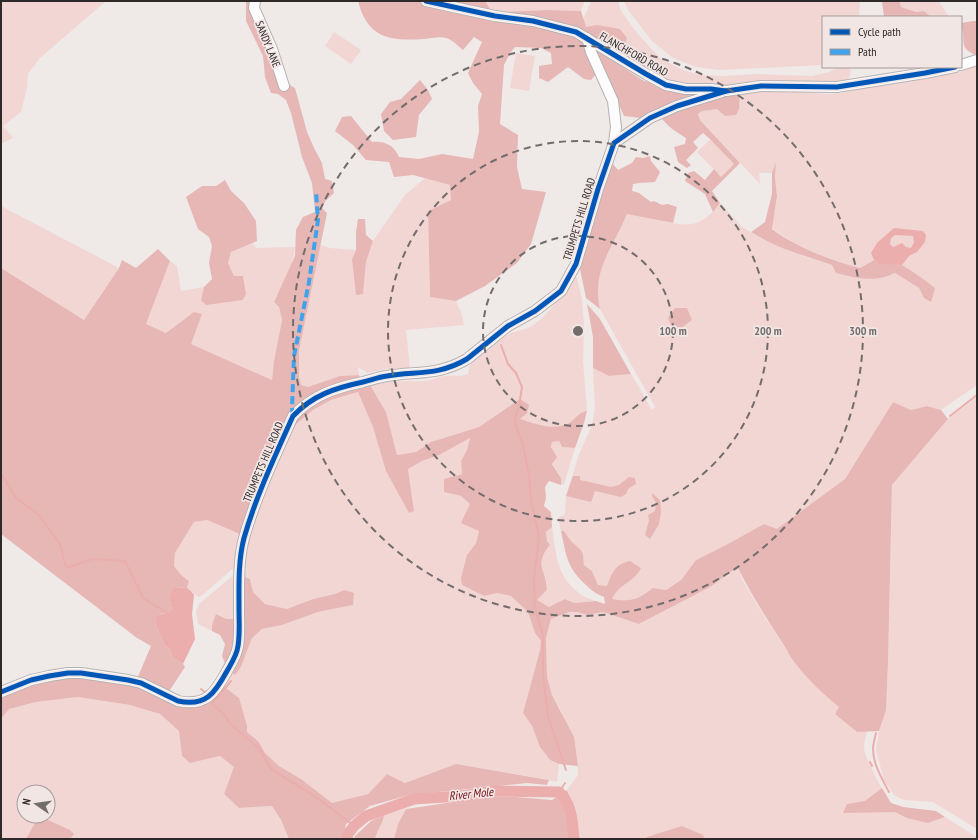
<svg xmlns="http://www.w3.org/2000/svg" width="978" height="840" font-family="'PT Sans Narrow',sans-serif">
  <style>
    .green { fill: #f2d6d4; fill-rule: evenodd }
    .forest { fill: #e7b7b5 }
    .water { fill: #ebaeac; fill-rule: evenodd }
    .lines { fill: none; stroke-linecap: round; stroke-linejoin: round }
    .stream { stroke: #ebaeac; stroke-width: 2 }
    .river { stroke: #ebaeac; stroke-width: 11 }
    .minor-casing { stroke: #b7b2b2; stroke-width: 12 }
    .minor { stroke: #fdfcfc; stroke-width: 10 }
    .quiet { stroke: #3ea3eb; stroke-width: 4; stroke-dasharray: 8 4; stroke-linecap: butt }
    .cycleway-casing { stroke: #f2e6e5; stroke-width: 8 }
    .cycleway { stroke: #0057b8; stroke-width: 5 }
    .ring { fill: none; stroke: #726d6c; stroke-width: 2; stroke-dasharray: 7 5 }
    .labels { text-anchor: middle; stroke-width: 3.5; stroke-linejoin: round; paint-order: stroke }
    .street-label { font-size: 11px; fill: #2f2a2a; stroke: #f2e6e5 }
    .water-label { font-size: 12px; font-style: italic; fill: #720f1a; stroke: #f2e6e5 }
    .centre { fill: #726d6c; stroke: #f2e6e5; stroke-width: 2 }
    .ring-label { font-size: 12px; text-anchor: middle; font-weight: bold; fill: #726d6c; stroke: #f2e6e5; stroke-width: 3.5; stroke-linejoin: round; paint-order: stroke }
  </style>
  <rect width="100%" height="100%" fill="#efe9e8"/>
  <g class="green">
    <polygon points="1,1 106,1 40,58 28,74 27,88 21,112 3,126 13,138 1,144"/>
    <polygon points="485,1 585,1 581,11 547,10 504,12 490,9"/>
    <polygon points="591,1 618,1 621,11 637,33 661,59 683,70 700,75 723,76 756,74 812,76 829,72 839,67 849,67 851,71 848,81 839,83 727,87 680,85 660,78 579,29"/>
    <polygon points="624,1 860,1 859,17 823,17 823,65 718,70 696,67 673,58 652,41 628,10"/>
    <polygon points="899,1 939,1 949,17 931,17 924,11 916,12 901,7"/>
    <polygon points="334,32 361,50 351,64 325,46"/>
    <polygon points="516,53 535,56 529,91 510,88"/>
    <path d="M977 63V385L941 410 927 406 911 410 893 402 845 479 777 530 764 524 726 545 696 560 681 580 666 590 653 588C637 600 631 602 612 599L607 586 598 585 592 571 584 565C583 552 584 552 574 544 570 541 567 535 564 531H561L558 518 565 514 566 496 579 454 592 425 595 408 593 368 610 376 631 374 652 410 655 407 600 309C591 270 614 246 627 213 645 216 683 230 699 222 708 218 714 211 720 203L741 226 760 238 803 256 832 265 889 276 895 273 919 288 924 298 915 274 902 265 874 260 860 268C832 261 796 247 772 228L777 196 775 178 776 163 772 173H759L760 184 700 120 698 114 702 111 711 110 717 109H739L740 92 755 89 788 90 826 94 841 93 886 83 922 79Z"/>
    <polygon points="711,139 734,164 721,177 697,152"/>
    <polygon points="425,178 451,185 451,200 428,211 430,297 456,301 462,315 464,325 406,330 410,368 386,369 368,373 358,367 359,375 340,376 308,387 301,385 299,377 299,351 320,245 330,248 356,250 352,259 363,294 366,262 373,241 405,195"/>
    <polygon points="1,206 119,268 84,320 1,268"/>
    <path d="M253 243 256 248 295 247C294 266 282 284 274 302L279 307 282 320 274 361 272 380 146 324 170 261 177 266 181 291 204 287 201 300H243L246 294 243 276H234L228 263 231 252Z"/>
    <path d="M577 277 582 299 584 326 583 361 587 411C578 413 576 419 569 423 553 431 536 424 520 419V399L479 427 431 442 416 452 396 455 386 412 370 385C391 379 404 382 424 381 432 381 438 376 446 376 454 375 460 377 468 374 469 370 469 365 472 363 479 354 504 335 514 332 524 329 527 330 536 323 552 311 561 294 572 278Z"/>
    <path d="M358 392 373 427 414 511 408 469 422 461 439 455 470 438 467 450 461 461 462 474 444 480V492L461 496 470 504 479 531 476 543 467 555 462 585 484 596 497 593 511 596 528 612 535 633 541 641 540 650 523 713 532 726 540 747 550 760 559 764 557 782 545 779 456 764 405 783 387 774 368 794 332 804 301 779 279 766 265 753 258 741 247 732C247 715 232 700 223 686L232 673 235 675 241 667 252 638 262 629 282 625 318 612 353 605 344 590 335 594 313 599 287 609 265 604 253 592 250 579 243 576 249 533 256 510 294 426 313 410 331 400Z"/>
    <polygon points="977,397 977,829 933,802 904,800 894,795 884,780 876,750 879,731 886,710 888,663 892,485 948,419"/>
    <path d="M559 441 562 447 575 448 564 484 561 485C562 474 557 473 553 464 550 459 551 448 552 442Z"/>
    <path d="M207 520 242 535 237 565 200 597C194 595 192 591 187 588L189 581 181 575 174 566 175 553 194 522Z"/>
    <path d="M552 527C556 553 556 576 579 593 583 597 590 599 596 601L574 603 565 599 549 607 537 600 547 590 546 579 541 568V559L550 545 547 541 546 532Z"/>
    <path d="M738 568 743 581 764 616 787 649 794 662 812 683 839 707 857 732 867 731C866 736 864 742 864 747 864 758 884 792 890 803L901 806 928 823 945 817 977 837V839H705L703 835 648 837 646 839H578L572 802 567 790 578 775 577 757 561 711 552 695 547 677 546 638 551 619 569 612H577L587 615 603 612 640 624 710 587 732 571Z"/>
    <polygon points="236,573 236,619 226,619 212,625 212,631 198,624 196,611 199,604"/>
    <path d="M78 697 130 705 160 714 179 731 182 756 190 763 220 756 235 767 224 794 239 808 272 806 281 820 289 839H1V719L9 709 36 702ZM24 792H48V816H24Z"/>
    <path d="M406 809 398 824 394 839H375C377 830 383 824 384 815Z"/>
  </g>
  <g class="forest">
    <path d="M246 1H253L288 84 295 88 307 132 314 148 322 163 325 179 332 181 334 193 326 200 322 208 327 213 299 351V377L301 385 308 387 340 376 359 375 363 387 370 385 386 412 397 455 416 452 431 442 479 427 520 399 529 405 527 413 520 419C536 424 553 431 569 423 576 419 578 412 587 411L584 423 575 448 562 447 559 441 552 442 551 447 557 457 552 464 561 478V485L549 481 545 487 546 498 544 506 551 512 552 527 546 532 547 541 550 545C533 567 546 567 547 590L537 600 549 607 565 599 574 603 596 601 605 604 604 597C596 594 591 590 586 585 567 568 566 555 561 531H564C567 535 570 540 573 543 584 552 583 551 584 565L592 571 598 585 607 586C612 573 615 564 630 561L641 568C633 584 620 582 612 599 631 602 637 600 653 588L666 590 681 580 696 560 726 545 764 524 777 529 845 479 893 402 911 410 927 406 941 410 948 419 892 485 888 663 886 710 879 731 857 732 835 714 839 707C823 694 808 680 795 663 790 657 787 649 782 642 766 618 751 594 738 568L732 571 710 587 639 624 603 612 587 615 577 612H569L551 619 546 638 547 677 552 695 574 737 578 766 559 764 550 760 540 747 532 726 523 713 540 650 541 641 535 633 528 612 511 596 497 593 484 596 462 585 461 578 467 555 476 543 479 531 461 523 470 504 461 496 444 492V479L462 474 461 461 467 450 470 438 439 455 422 461 408 469 414 511 409 513 386 471 373 427 358 392 331 400 313 410 294 426 242 535 207 520 194 522 175 553 174 566 181 575 189 581 187 588 175 587 170 602 172 609 167 613 161 614 155 623 165 646 170 649 172 657 183 664 185 667 168 693 137 679 151 646 137 638 1 534V268L84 320 119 268 122 260 136 268 158 249 170 261 146 324 166 333 194 312 202 314 191 344 272 380 274 361 282 320 279 307 274 302 295 256 296 230 303 217 315 212 312 183 302 157 291 113 286 100 278 94 271 93 265 77 263 56 246 21Z"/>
    <path d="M358 1H485L490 9 504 12 547 10 581 11 586 27 597 25 620 29 627 38 618 64 642 80 669 89 740 92 739 109 736 115 725 116 717 109 711 110 702 111 698 114 700 120 740 163 712 191 720 203 713 212 705 194 685 181 688 173 694 171 705 180 714 169 721 177 734 164 710 139 703 133 693 142 698 148 686 160 691 165 687 168 678 162 674 147 685 144 686 138C675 131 664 125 658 112L640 118 624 116 605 73H597L591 80 584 79 568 67 548 82 539 78V66L552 64 551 53 541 48 515 47 510 53 504 65 500 124 518 135 517 167 522 189 546 192 531 244 517 263 485 286 456 301 430 297 428 211 451 200 450 185 413 175 394 177 389 162 366 160 353 145 335 131 342 117 351 116 372 142C385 141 394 145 399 157L419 159 442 154 473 159 479 132 478 106 482 94 473 83 468 73 482 42 474 37 463 50C459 47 452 39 446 38 440 36 431 38 424 39 390 41 368 39 358 1Z"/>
    <polygon points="882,1 899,1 901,7 916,12 924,11 931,17 884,17"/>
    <path d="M973 21H977V55H975C962 48 964 47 963 32 962 29 961 26 961 23Z"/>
    <polygon points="420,80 428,90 432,99 419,115 416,137 393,140 384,131 381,114 390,102 401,99"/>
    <path d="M650 156 651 161 660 172 655 182C648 183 641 182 633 184L632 191 639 193 651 202 654 201 662 205 668 204 677 207 673 223 627 214C614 246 591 270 600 309L586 298 579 264 595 212 612 163 618 170 632 163 636 157 643 158Z"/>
    <path d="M776 162 775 178 777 196 772 229C796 247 832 261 860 268L874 260C884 265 891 263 901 265 906 266 930 284 935 288L931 302 924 298 919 288 895 273C876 283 855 278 836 273L832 265C805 256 776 248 751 232L765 222 772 194V173Z"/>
    <polygon points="225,180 231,191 244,203 256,221 257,241 231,252 228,263 234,276 243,276 246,294 243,300 206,305 201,300 204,287 212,279 209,263 212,246 209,237 198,229 186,197 202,186 216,186"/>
    <polygon points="358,219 365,219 366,235 373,241 366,262 363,294 356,295 352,259 356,250 356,232"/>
    <polygon points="587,304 600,319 631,374 609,376 593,368 593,337"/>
    <polygon points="675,308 687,308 692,320 681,328 671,325 668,318"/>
    <polygon points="573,476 580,476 580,480 611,487 619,485 629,477 635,478 636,484 628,489 626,494 621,497 595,491 591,502 566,496"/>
    <polygon points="652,493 660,500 661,512 659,524 650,539 645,535 649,520 648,515 655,511 656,503 652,496"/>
    <polygon points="243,576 250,579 253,592 265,604 287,609 313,599 335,594 344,590 354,593 353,605 318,612 282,625 262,629 252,638 241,667 235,675 232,673 241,645"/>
    <polygon points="216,614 226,619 236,619 234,649 226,666 222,656 225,644 220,635 212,631 212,625"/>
    <polygon points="68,677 136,684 190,705 223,686 239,698 247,726 247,732 258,741 265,753 279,766 301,779 332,803 368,794 387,774 405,783 456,764 549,780 547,785 527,783 409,795 370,806 346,824 343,839 289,839 281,820 272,806 239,808 224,794 234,767 220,756 190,763 182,756 179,731 160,714 130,705 78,697 36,702 9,709 1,719 1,694 13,688"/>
    <polygon points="882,788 891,803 903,807 936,811 945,817 928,823 907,818 895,812 843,813 847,804 865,801"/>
    <polygon points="567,790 572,802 578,839 394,839 398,824 406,809 487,797 516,797 552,800"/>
    <path d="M384 815C383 824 377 830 375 839H354L355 836 371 821Z"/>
    <polygon points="39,816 70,830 74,834 70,839 26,839"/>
    <polygon points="682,826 703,835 705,839 646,839 647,837"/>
  </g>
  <g class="water">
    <path d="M894 228 923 231 926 235 925 242 917 252 909 256 902 265 882 264 874 260 871 253 877 243ZM895 235 913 236 914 242 911 248 906 247 902 243 893 247 890 244 891 238Z"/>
    <path d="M175 587 187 588 191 591 194 595 192 614 195 639 183 664 172 657 170 649 165 646 155 623 157 617C162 613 167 614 172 609 169 600 169 595 175 587Z"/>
  </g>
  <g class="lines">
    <g class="stream">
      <polyline points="501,345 508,364 516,373 522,387 519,406 514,421 523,445 529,475 531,501 539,536 534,580 535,608 543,636 543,675 548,717 566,770"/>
      <polyline points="950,416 977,395"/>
      <polyline points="1,473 16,498 39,515 60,544 66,568 92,559 125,561 143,598 167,613"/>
      <polyline points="231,681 212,704 223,713 230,724 259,748 271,769 319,799 354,826"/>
      <polyline points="201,689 206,693"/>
      <path d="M876 733C875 738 873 743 873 749 873 764 882 779 889 792"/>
      <polyline points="870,762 872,766"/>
      <polyline points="559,792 565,783"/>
    </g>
    <path class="river" d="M347 839 348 834 354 826 366 816 414 799 461 796 496 791 559 792C573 806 572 821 574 839"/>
    <g class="minor-casing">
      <g id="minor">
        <polyline points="255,1 254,8 272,49 284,86"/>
        <polyline points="426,1 495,16 533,21 576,32 646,74 666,85 686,89 711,89 726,91 761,86 837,87 925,73 955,67"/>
        <polyline points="961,65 977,60"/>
        <polyline points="614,143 650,118 677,106 722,92"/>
        <path d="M1 692 31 680 49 676 68 673H81L128 680 141 683 178 701C206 707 215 693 227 671 231 664 237 655 238 646 240 634 239 622 239 610 239 586 238 561 244 538 256 496 275 456 293 416 313 395 335 388 363 382 371 380 379 377 387 376 417 371 438 376 467 359L508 326 535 311 561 291 576 264 598 189 614 143 616 127 613 101 591 52 587 38"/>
      </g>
    </g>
    <use href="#minor" class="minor"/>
    <polyline class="quiet" points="293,416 292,408 294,356 309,282 318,220 316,191"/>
    <g class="cycleway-casing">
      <g id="cycleway">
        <polyline points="426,1 495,16 533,21 576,32 646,74 666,85 686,89 711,89 726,91 761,86 837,87 925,73 955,67"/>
        <path d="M1 692 31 680 49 676 68 673H81L128 680 141 683 178 701C206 707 215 693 227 671 231 664 237 655 238 646 240 634 239 622 239 610 239 586 238 561 244 538 256 496 275 456 293 416 313 395 335 388 363 382 371 380 379 377 387 376 417 371 438 376 467 359L508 326 535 311 561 291 576 264 598 189 614 143 650 118 677 106 726 91"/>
      </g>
    </g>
    <use href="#cycleway" class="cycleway"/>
  </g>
  <g class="ring">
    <circle cx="578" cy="331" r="95"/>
    <circle cx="578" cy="331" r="190"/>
    <circle cx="578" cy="331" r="285"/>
  </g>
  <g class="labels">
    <g class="street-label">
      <text transform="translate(268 44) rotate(68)" y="4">SANDY LANE</text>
      <text transform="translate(634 54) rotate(30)" y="4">FLANCHFORD ROAD</text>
      <text transform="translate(579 219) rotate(-73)" y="4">TRUMPETS HILL ROAD</text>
      <text transform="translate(263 462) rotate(-67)" y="4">TRUMPETS HILL ROAD</text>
    </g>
    <g class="water-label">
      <text transform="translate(471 794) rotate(-6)" y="4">River Mole</text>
    </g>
  </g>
  <circle cx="578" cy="331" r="6" class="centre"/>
  <g class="ring-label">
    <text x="673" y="335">100 m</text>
    <text x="768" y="335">200 m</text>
    <text x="863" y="335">300 m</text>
  </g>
  <rect width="978" height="840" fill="none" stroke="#2f2a2a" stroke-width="4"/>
  <rect x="822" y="16" width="140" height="52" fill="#f2e6e5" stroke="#a49b9a"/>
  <rect x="830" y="29" width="20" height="6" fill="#0057b8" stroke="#a49b9a"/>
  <text x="858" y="36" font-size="12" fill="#2f2a2a">Cycle path</text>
  <rect x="830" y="49" width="20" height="6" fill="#3ea3eb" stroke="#a49b9a"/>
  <text x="858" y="56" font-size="12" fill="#2f2a2a">Path</text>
  <g transform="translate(36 804) rotate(283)"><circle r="19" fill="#f2e6e5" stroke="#a49b9a"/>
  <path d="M0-3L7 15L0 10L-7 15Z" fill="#726d6c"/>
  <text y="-6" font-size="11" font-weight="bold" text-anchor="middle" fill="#2f2a2a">N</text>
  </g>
</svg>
